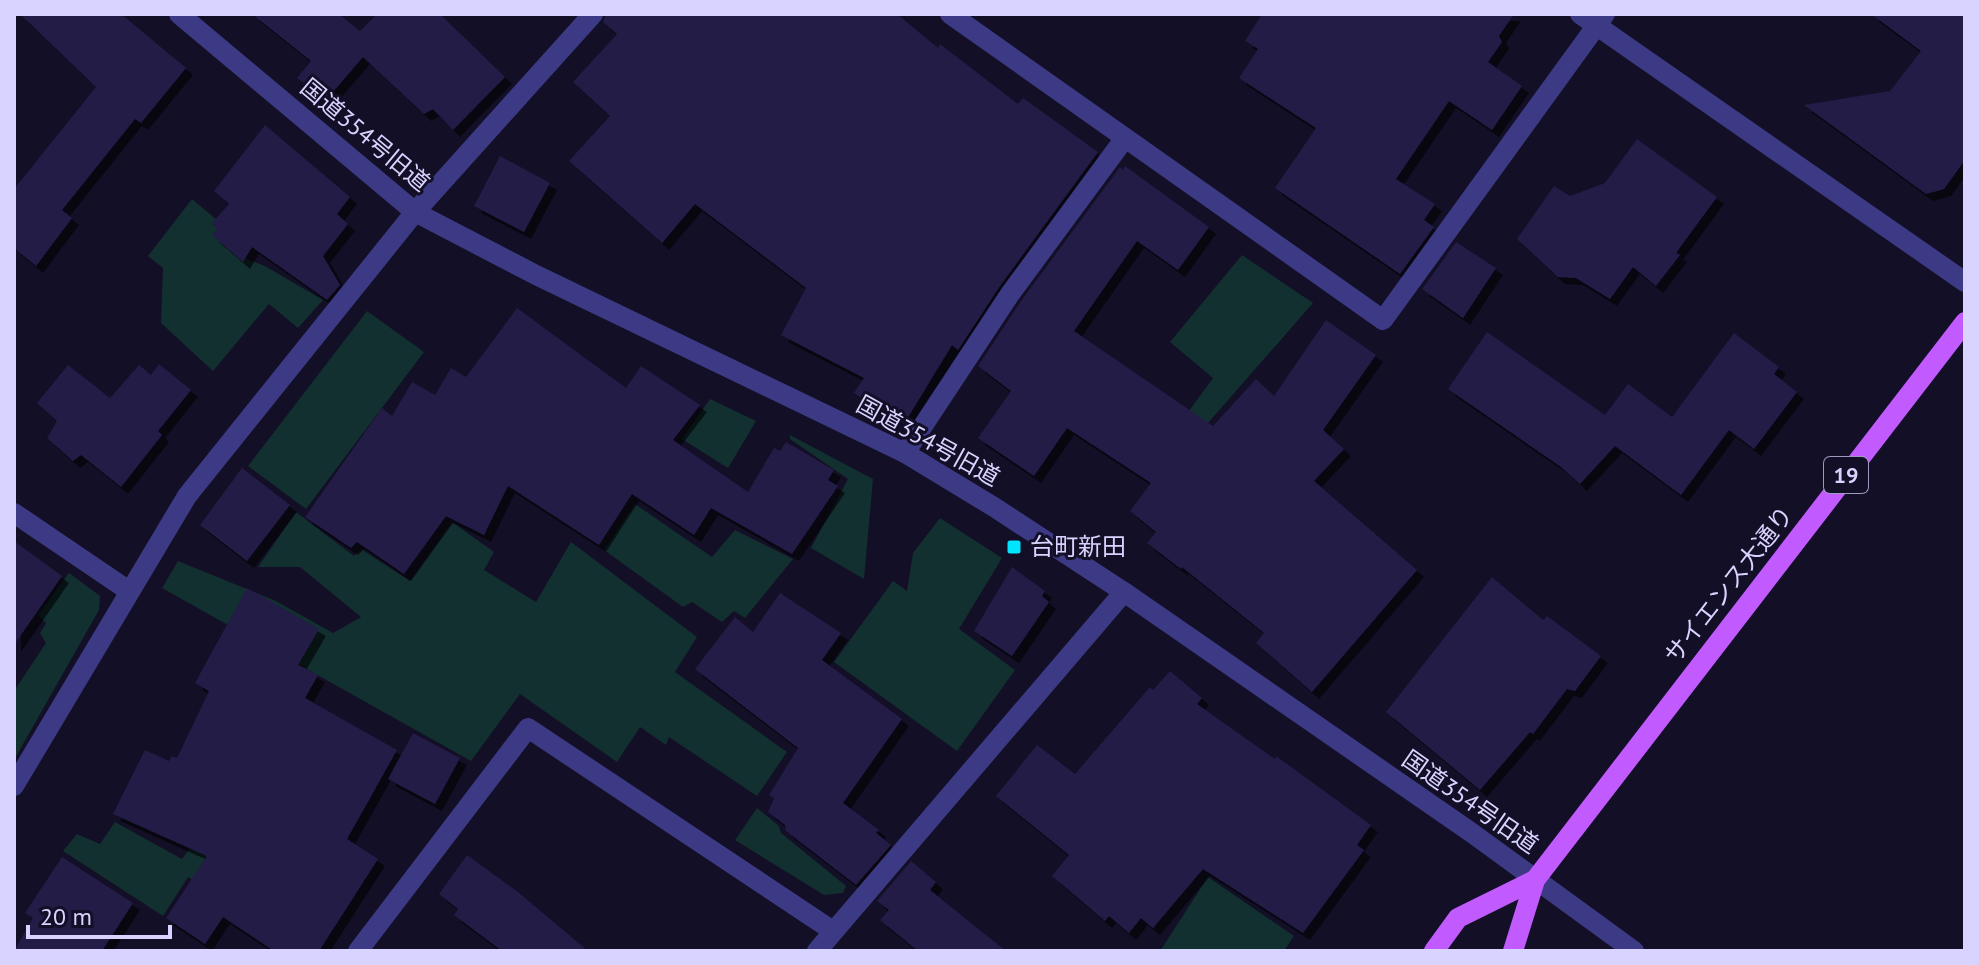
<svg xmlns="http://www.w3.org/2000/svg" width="1979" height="965" font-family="'PT Sans','Noto Sans JP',sans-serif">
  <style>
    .green { fill: #12302f }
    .building { fill: #241b47; filter: url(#shadow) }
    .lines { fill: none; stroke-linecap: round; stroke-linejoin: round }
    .minor { stroke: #3d3a85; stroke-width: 20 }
    .major { stroke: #c25bff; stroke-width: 20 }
    .poi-dot { fill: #00e5ff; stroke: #130f26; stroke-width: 3 }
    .labels { text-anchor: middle; stroke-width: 6; stroke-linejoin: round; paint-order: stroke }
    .shield { fill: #130f26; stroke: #9e99be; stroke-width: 2 }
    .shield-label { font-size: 22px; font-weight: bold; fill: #d9d4ff }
    .street-label { font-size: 24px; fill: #d9d4ff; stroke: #130f26 }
    .poi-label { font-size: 24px; fill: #d9d4ff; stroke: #130f26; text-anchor: start }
  </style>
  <defs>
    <filter id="shadow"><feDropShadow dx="7" dy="7" stdDeviation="0" flood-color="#0009"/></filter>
  </defs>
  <rect width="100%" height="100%" fill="#130f26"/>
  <g class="green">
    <polygon points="192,199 216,219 244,258 265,266 323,300 298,328 269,304 213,371 161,323 163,268 148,256"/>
    <polygon points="1242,255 1313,303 1173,463 1159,452 1213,378 1170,342"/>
    <polygon points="367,311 424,352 306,509 248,466"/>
    <polygon points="710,399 756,421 728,468 682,439"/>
    <polygon points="790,435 873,479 864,579 811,548 848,479 790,439"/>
    <polygon points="635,504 712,557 735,530 793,559 745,618 734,611 722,622 692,602 683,607 604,550"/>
    <polygon points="296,512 354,556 361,549 410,581 452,522 494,552 484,570 536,602 571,542 697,637 675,672 787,752 757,796 669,737 666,745 640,727 617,762 520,694 471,761 162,588 178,561 276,601 333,633 361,617 300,567 258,567"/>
    <polygon points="940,518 1002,558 959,629 1015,670 957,751 834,662 893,581 907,591 913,553"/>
    <polygon points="69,573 100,596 99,610 14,760 14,691 46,643 40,633 46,623 38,615"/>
    <polygon points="757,808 779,826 781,833 846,886 843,893 824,895 735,840"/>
    <polygon points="115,822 182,859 192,845 234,861 236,906 188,877 163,916 63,851 77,834 100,844"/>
    <polygon points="1208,877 1294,936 1284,951 1160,951"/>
  </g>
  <g class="building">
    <polygon points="20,14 121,14 186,68 141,123 135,119 62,210 72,218 36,266 14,248 14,189 96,87"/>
    <polygon points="252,14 339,14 360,31 377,14 440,14 505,77 453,130 433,109 424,114 363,57 326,100 297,78 311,61"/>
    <polygon points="606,14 897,14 938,48 940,44 1018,104 1023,98 1098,152 1000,286 958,350 952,345 904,424 854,393 864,378 781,335 806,288 695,204 662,243 569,161 610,116 573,82 617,34 603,22"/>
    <polygon points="1262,14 1514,14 1499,36 1502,42 1488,62 1522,86 1492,130 1449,101 1396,179 1435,204 1424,220 1434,227 1400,274 1275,188 1316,128 1239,78 1258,49 1245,41"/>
    <polygon points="1871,14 1965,14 1965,160 1944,189 1926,194 1804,105 1890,91 1921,51"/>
    <polygon points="265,125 350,197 337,214 348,224 323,256 340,285 327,300 252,247 243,262 212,235 217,229 212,223 229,204 214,191"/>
    <polygon points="1637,139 1717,197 1676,253 1680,255 1656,286 1633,267 1610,299 1576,278 1558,277 1517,239 1554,186 1570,196 1605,183"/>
    <polygon points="500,156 550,183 524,232 474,206"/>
    <polygon points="1125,166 1209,227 1178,270 1137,241 1074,331 1213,426 1256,379 1274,396 1326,320 1376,355 1323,430 1344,449 1314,481 1417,570 1312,692 1256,643 1264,633 1182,567 1181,569 1147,543 1156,532 1130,511 1151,483 1067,428 1034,476 978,438 1011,391 978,366 1021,301 1120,167 1123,170"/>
    <polygon points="1456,242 1496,268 1463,318 1422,289"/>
    <polygon points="517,308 626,388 641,366 700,405 673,440 748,492 774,448 780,451 786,442 834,470 828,480 838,486 792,554 711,508 694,535 632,494 599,545 508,486 484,535 446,516 404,574 357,542 351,548 305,517 382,408 392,416 412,382 435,395 451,368 466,377"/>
    <polygon points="1487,332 1605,415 1628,384 1672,417 1734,333 1779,367 1774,374 1797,392 1754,449 1729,430 1681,495 1615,446 1580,484 1561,467 1448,389"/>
    <polygon points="159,364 191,390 158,431 162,435 121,487 81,455 73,461 47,438 57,421 37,403 68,365 110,398 139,365 151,375"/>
    <polygon points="242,468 290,505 247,561 200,525"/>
    <polygon points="14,541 62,576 14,645"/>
    <polygon points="1012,567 1045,591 1042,596 1049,602 1012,656 974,631"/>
    <polygon points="1492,577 1543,620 1547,616 1601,656 1575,691 1567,689 1533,734 1530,732 1480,790 1386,712"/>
    <polygon points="247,588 319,629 298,665 318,675 305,698 397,750 347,839 378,859 319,951 274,951 223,917 205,944 166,918 207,856 113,814 145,750 169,761 172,756 177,758 209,691 195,683"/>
    <polygon points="780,593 841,633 822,660 902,719 843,803 879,830 876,833 891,845 856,885 786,831 785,825 768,812 774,798 769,795 798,748 695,669 735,617 753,632"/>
    <polygon points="1170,671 1202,698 1197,704 1275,759 1276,756 1371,825 1357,845 1364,850 1303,933 1203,869 1153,928 1141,918 1129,933 1109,916 1105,921 1052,876 1069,855 996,796 1037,745 1075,774 1150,687 1153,690"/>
    <polygon points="413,733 460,758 435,804 388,779"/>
    <polygon points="467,855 518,892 588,951 502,951 454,915 458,909 439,894"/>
    <polygon points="62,857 133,903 102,951 14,951 33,918 25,913"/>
    <polygon points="911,861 936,882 930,890 1006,951 918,951 880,920 889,910 877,901"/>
  </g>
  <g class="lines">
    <g class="minor">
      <polyline points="179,14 415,212 536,275 905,453 994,507 1124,592 1472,833 1634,951"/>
      <polyline points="950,14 1383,320 1605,14"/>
      <polyline points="1580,14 1965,282"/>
      <polyline points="905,453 1010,294 1125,138"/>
      <polyline points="14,513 129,591"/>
      <polyline points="14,786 187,496 415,212 593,14"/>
      <polyline points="358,951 528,728 833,931"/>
      <polyline points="817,951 1124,592"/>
    </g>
    <g class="major">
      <polyline points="1434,951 1458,918 1535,880"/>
      <polyline points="1513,951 1535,880 1965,322"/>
    </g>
  </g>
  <rect class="poi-dot" x="1006" y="539" width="16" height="16" rx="4"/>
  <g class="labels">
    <rect class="shield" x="1824" y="457" width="44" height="36" rx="6"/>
    <g class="shield-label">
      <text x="1846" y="483">19</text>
    </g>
    <g class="street-label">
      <text transform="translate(365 135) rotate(40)" y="8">国道354号旧道</text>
      <text transform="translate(928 441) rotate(29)" y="8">国道354号旧道</text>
      <text transform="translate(1729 585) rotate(-52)" y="8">サイエンス大通り</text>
      <text transform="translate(1470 802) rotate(35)" y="8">国道354号旧道</text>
    </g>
    <g class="poi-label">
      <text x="1030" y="555">台町新田</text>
    </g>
  </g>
  <rect width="1979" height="965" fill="none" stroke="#d9d4ff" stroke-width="32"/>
  <path d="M28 925v12h142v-12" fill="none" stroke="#d9d4ff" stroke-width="4"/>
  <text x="40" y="925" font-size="24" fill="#d9d4ff" stroke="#130f26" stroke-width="6" paint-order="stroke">20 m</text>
</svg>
